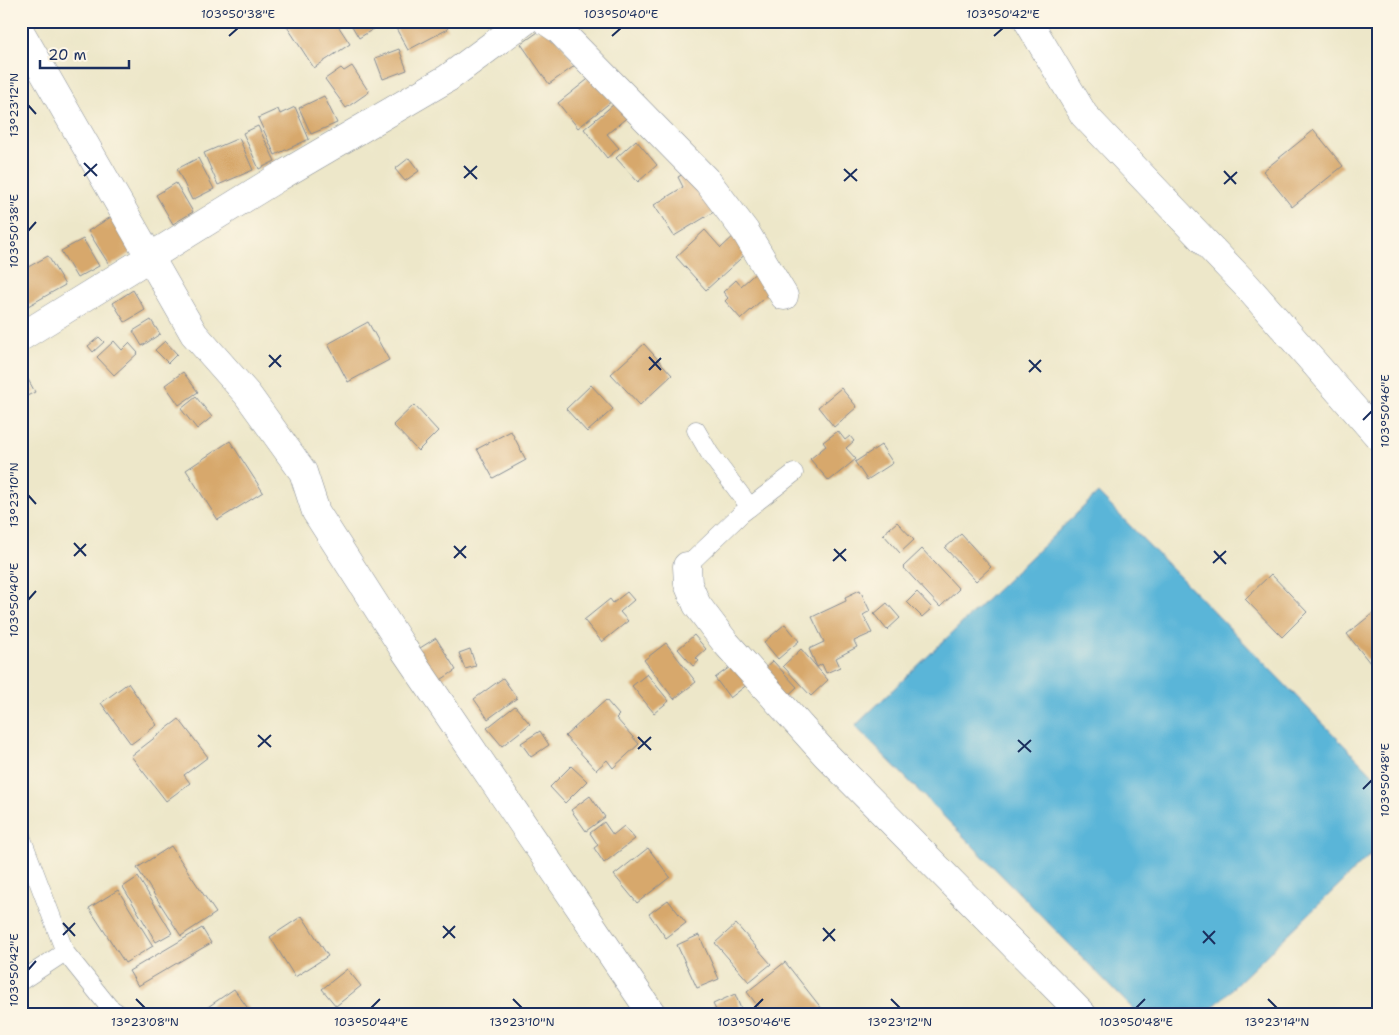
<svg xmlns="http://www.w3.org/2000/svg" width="1399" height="1035" font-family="'Shantell Sans',sans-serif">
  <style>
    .water { fill: #5ab5d8; stroke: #3a729b }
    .building { fill: #d7a86c }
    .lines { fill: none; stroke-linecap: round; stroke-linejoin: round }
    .service-casing { stroke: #848b94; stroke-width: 19 }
    .minor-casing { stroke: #848b94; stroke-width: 29 }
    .service { stroke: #fff; stroke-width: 18 }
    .minor { stroke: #fff; stroke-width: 28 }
    .ticks { fill: none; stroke: #1b2f5e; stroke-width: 2 }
    .neatline { fill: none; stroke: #1b2f5e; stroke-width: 2 }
    .ticks-label { font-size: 12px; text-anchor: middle; fill: #1b2f5e }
  </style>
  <rect width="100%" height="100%" fill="#fcf5e5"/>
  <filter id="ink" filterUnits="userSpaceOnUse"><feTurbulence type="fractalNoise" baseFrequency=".02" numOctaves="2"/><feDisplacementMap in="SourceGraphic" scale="10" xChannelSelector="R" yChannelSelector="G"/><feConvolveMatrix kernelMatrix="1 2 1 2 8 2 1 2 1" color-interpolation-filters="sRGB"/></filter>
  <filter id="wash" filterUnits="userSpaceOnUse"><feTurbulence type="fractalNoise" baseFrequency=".0096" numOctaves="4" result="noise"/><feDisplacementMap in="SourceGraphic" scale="20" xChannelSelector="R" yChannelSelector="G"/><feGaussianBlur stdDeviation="1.12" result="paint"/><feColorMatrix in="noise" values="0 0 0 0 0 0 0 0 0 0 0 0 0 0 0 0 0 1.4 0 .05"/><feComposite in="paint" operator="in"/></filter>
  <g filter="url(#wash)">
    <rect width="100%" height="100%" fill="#ede7c9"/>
    <polygon class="water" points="1098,493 1378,780 1378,847 1206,1014 1138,1014 855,726"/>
    <g id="blocks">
      <g class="building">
        <polygon points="286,21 335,21 350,44 314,68 284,22"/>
        <polygon points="349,21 375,21 378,26 359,38"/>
        <polygon points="396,21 443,21 448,29 408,50 393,23"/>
        <polygon points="548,25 576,65 549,84 521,44"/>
        <polygon points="399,49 407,70 383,79 375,58"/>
        <polygon points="352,66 369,92 346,108 325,79 341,68 344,71"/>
        <polygon points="592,76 612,101 578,128 558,103"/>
        <polygon points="324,96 337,123 311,134 299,108"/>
        <polygon points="619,100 630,115 607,134 619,148 607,158 584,129"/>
        <polygon points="295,107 309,139 275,155 258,118 278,109 280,114"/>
        <polygon points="258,126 275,161 259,169 243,133"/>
        <polygon points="1314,130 1343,166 1292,207 1263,171"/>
        <polygon points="239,138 253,170 218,185 204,153"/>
        <polygon points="636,140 657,165 638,182 616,158"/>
        <polygon points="198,158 214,189 192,200 177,169"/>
        <polygon points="409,158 419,171 405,181 395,169"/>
        <polygon points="692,169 717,210 674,236 654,205 683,187 678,177"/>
        <polygon points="176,183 193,212 173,224 156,195"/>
        <polygon points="111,217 132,252 110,266 88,231"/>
        <polygon points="705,230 721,248 737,233 751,249 706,290 676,257"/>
        <polygon points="83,239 99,266 77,278 61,251"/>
        <polygon points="48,256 65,285 28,306 21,295 21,271"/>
        <polygon points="759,270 775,288 741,319 725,301 728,298 723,292 736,280 741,286"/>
        <polygon points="133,290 145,310 125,322 113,303"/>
        <polygon points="151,320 160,334 142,346 133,331"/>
        <polygon points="368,322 389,360 348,382 328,344"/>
        <polygon points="99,337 104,342 93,352 88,346"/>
        <polygon points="114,341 122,350 129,343 138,353 114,375 97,357"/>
        <polygon points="165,341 177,354 168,363 155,350"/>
        <polygon points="644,344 672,375 640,405 611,374"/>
        <polygon points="183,372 198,392 179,405 165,385"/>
        <polygon points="25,374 35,392 23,398 21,376"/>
        <polygon points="591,385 613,409 587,432 566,409"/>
        <polygon points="841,388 857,407 834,427 818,407"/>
        <polygon points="196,397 212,417 197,429 181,409"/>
        <polygon points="414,405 438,431 418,451 393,425"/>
        <polygon points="511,431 526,460 493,478 477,449"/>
        <polygon points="838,431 845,440 850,436 854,441 846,448 856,459 829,481 810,459 826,446 823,442"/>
        <polygon points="230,441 263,492 218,520 186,470"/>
        <polygon points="881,445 893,463 867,480 855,462"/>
        <polygon points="897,522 914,540 900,553 883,534"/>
        <polygon points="961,534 991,567 976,581 945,548"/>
        <polygon points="922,549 959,589 940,607 903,567"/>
        <polygon points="1271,574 1307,612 1282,637 1245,599"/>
        <polygon points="860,590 870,611 863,615 872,633 854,641 857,647 836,658 840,667 826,673 822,664 817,667 809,649 824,642 812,617 846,601 845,597"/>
        <polygon points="627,592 634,600 620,612 628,621 602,642 584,620 610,599 613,603"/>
        <polygon points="917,592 932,608 922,617 907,602"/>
        <polygon points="887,603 900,618 887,630 874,614"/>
        <polygon points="1378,609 1378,673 1347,634"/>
        <polygon points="785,624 799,641 778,659 764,642"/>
        <polygon points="694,635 706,649 696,658 699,661 693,666 678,649"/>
        <polygon points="436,638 456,670 433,685 412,653"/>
        <polygon points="666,643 696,682 674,699 644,660"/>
        <polygon points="470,649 476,666 465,669 459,653"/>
        <polygon points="801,649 828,680 811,696 783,666"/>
        <polygon points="773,661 797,687 783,700 759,674"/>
        <polygon points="734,664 748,684 730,698 715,678"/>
        <polygon points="647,674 669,701 654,713 632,686"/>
        <polygon points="503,678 517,698 488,719 474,699"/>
        <polygon points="128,683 157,725 131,744 101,703"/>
        <polygon points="606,700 619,715 616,718 639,744 613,768 607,760 596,770 565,736"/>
        <polygon points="515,706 530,724 502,746 487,728"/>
        <polygon points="179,719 208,757 184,775 190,783 166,801 131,756"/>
        <polygon points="540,731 549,745 531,757 521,743"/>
        <polygon points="571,766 587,781 565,803 550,787"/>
        <polygon points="590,796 605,817 586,831 571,810"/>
        <polygon points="604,822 613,835 624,826 635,839 604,863 594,848 598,845 590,833"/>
        <polygon points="171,846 216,913 181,936 137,868"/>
        <polygon points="648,848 670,877 637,903 614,875"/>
        <polygon points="138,877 172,933 156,942 123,887"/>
        <polygon points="118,890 153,946 125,963 89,908"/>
        <polygon points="668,900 686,923 666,938 649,914"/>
        <polygon points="302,916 328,956 295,977 270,937"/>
        <polygon points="736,924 771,964 749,982 715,943"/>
        <polygon points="202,928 211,943 138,986 129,971"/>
        <polygon points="699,935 719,979 697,988 677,945"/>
        <polygon points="785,962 826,1014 764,1014 747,992"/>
        <polygon points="347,969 361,986 336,1006 322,989"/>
        <polygon points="234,989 252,1014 208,1014 205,1009"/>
        <polygon points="735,994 743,1014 718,1014 713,1004"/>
      </g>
    </g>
  </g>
  <g filter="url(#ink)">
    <use href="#blocks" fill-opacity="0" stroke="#848b94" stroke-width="1"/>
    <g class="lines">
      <g class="service-casing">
        <g id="service">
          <polyline points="696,430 710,454 750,507"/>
          <polyline points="687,566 741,514 794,473"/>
          <polyline points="21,836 65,952 109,1007 119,1014"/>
          <polyline points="21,981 65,952"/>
        </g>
      </g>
      <g class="minor-casing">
        <g id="minor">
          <polyline points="546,21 558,29 708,182 745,231 784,296"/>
          <polyline points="1028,21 1084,115 1246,285 1378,436"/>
          <polyline points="21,33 194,334 247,394 303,472 316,512 403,648 652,1014"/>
          <polyline points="21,337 279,177 448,78 525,21"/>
          <polyline points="687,566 688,584 697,605 725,642 826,755 1082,1014"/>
        </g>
      </g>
      <use href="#service" class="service"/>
      <use href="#minor" class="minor"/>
    </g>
  </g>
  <path class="ticks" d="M229 36 238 28M612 36 621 28M994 36 1003 28M28 105 36 114M84 163 97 176M464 166 477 179M844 169 857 181M1224 171 1236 184M84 176 97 164M464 178 477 166M844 181 857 169M1224 184 1237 172M28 231 36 222M269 355 281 367M649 357 661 370M1029 360 1041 372M269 367 281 355M649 370 661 358M1029 372 1041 360M1363 420 1372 411M28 495 36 504M74 543 86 556M454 546 466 558M834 549 846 561M1214 551 1226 564M74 556 86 544M454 558 466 546M833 561 846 549M1213 563 1226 551M28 600 36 591M258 735 271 747M638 737 651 750M1018 740 1031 752M258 747 271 735M638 749 651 737M1018 752 1031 740M1363 789 1372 780M63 923 75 936M443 926 455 938M823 928 835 941M1203 931 1215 944M63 935 75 923M443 938 455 926M823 941 835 929M1203 943 1215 931M28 970 36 961M136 999 145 1008M513 999 522 1008M891 999 900 1008M1268 999 1277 1008M371 1008 380 999M754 1008 763 999M1136 1008 1145 999"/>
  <rect width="1399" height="1035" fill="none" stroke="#fcf5e5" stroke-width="55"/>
  <path d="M40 60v8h89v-8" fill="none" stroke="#1b2f5e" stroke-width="2.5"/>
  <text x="48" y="60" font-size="15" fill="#1b2f5e" stroke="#fcf5e5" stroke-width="4" paint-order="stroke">20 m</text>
  <rect x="28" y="28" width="1344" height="980" class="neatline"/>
  <g class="ticks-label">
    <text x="238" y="18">103°50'38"E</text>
    <text x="621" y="18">103°50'40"E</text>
    <text x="1003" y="18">103°50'42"E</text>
    <text transform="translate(14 105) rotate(-90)" y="4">13°23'12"N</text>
    <text transform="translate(14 231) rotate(-90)" y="4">103°50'38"E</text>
    <text transform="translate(1385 411) rotate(-90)" y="4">103°50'46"E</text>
    <text transform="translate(14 495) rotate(-90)" y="4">13°23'10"N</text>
    <text transform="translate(14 600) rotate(-90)" y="4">103°50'40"E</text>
    <text transform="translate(1385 780) rotate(-90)" y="4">103°50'48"E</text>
    <text transform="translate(14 970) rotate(-90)" y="4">103°50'42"E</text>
    <text x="145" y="1026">13°23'08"N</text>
    <text x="371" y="1026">103°50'44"E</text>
    <text x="522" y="1026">13°23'10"N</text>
    <text x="754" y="1026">103°50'46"E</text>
    <text x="900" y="1026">13°23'12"N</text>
    <text x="1136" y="1026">103°50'48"E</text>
    <text x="1277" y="1026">13°23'14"N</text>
  </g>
</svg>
